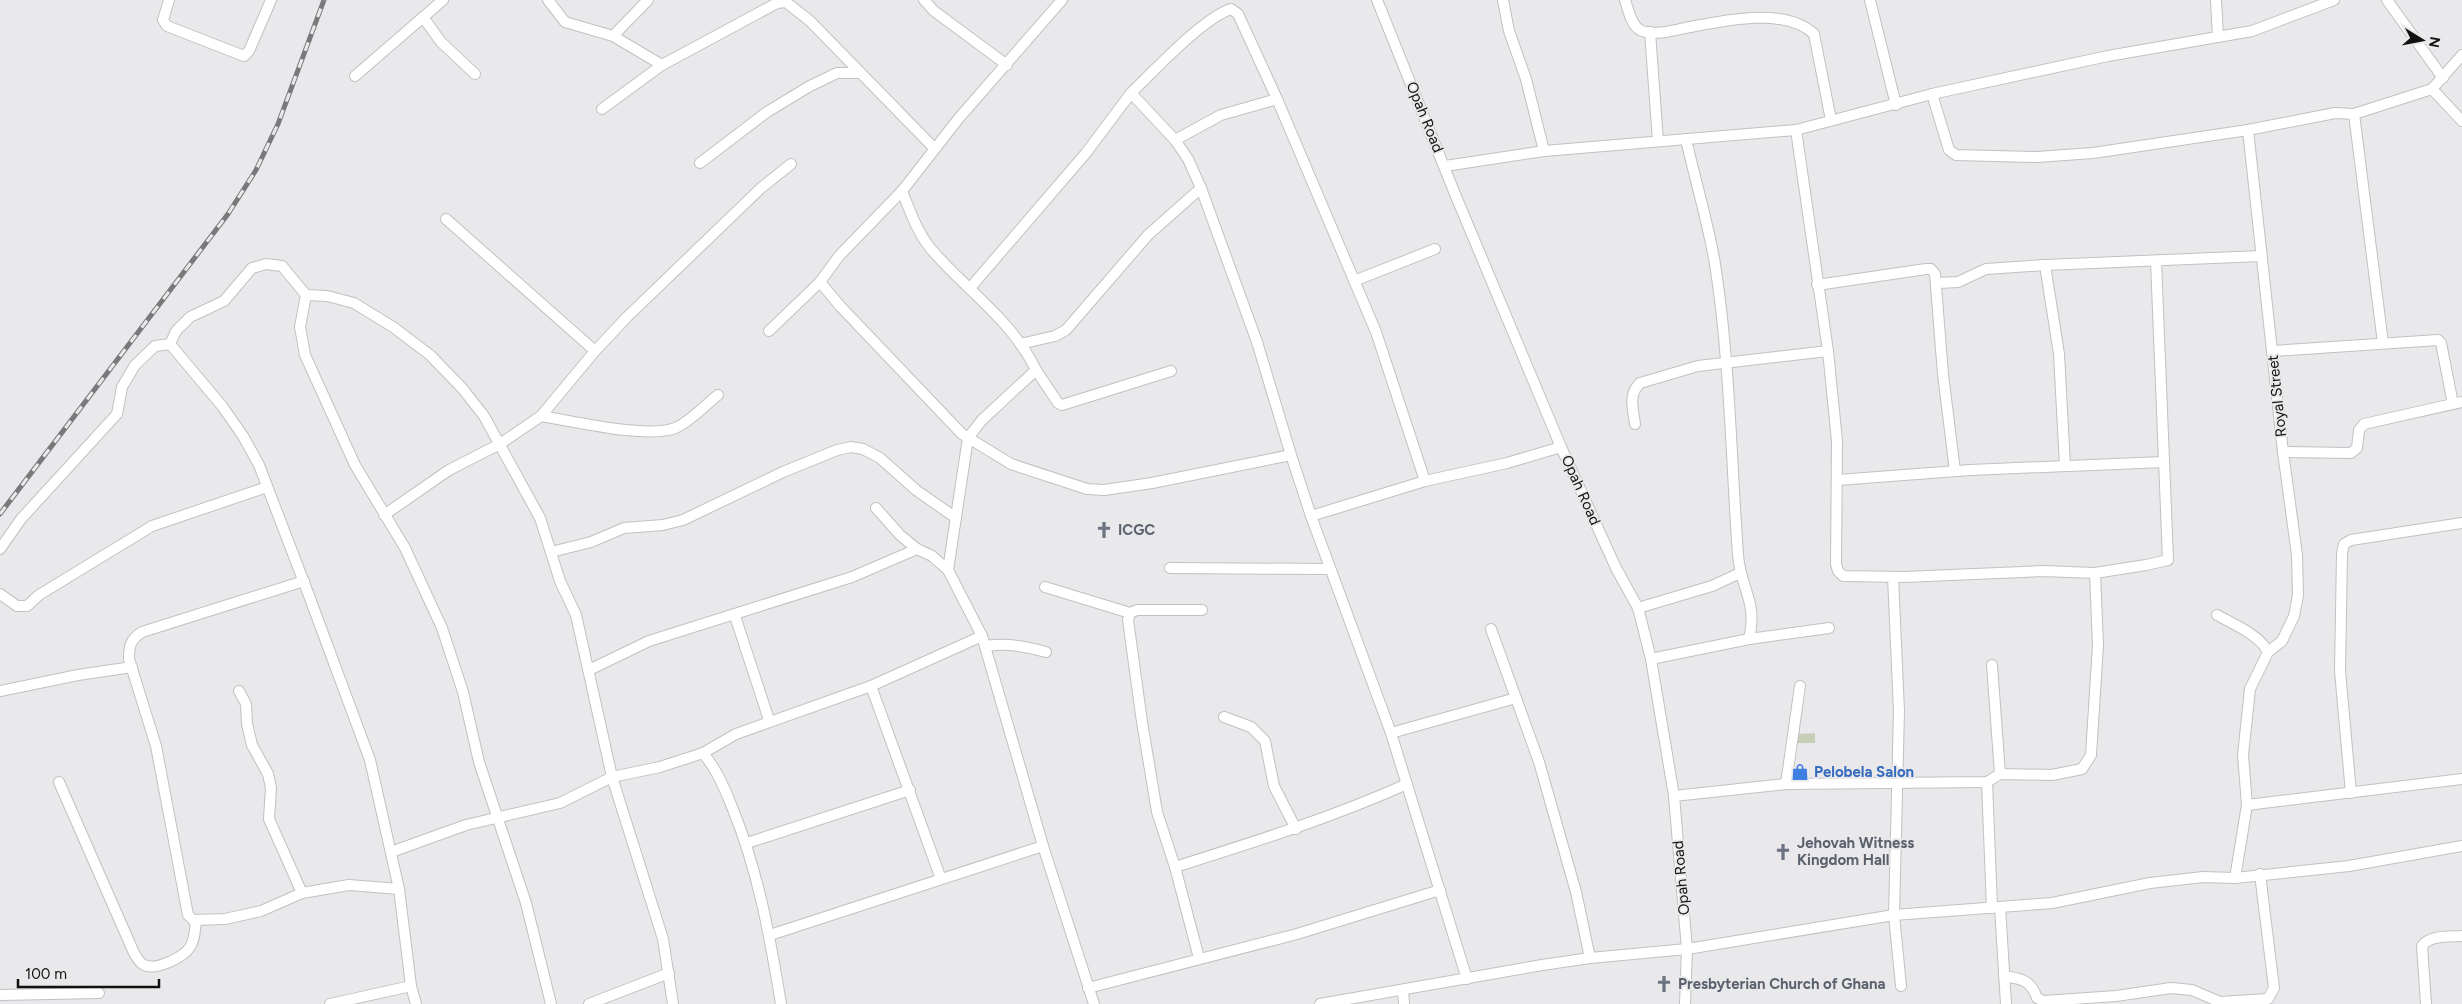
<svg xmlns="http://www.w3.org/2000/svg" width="2462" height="1004" font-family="Figtree,sans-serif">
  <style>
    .green { fill: #c6ceb6 }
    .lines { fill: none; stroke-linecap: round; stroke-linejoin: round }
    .minor-casing { stroke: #c0c1c2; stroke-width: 12 }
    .minor { stroke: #fff; stroke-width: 10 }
    .rail-casing { stroke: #79797b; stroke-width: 5 }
    .rail { stroke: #e9e9eb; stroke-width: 3; stroke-dasharray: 9; stroke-linecap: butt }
    .labels { text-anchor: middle; stroke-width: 4; stroke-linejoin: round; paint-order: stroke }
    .street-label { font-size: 15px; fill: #111112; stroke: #e9e9eb }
    .worship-label { font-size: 15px; font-weight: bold; fill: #5b616d; stroke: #e9e9eb; text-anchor: start }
    .shop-label { font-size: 15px; font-weight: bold; fill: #366cbe; stroke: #e9e9eb; text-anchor: start }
  </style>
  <rect width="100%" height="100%" fill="#e9e9eb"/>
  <polygon class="green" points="1797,729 1800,729 1799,734 1815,733 1815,743 1796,743"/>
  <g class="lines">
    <g class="minor-casing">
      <g id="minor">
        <polyline points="169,0 163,20 167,26 244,56 249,51 271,0"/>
        <polyline points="548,0 565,22 613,36 662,65"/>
        <polyline points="924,0 934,11 1007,65"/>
        <polyline points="1062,0 959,118 902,191 839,256 820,282 840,306 962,434 1011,464 1087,489 1104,490 1152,483 1291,455 1311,516 1391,733 1467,979"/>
        <polyline points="1377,0 1455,194 1561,447 1616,568 1638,608 1651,659 1674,796 1687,949 1685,1004"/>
        <polyline points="1503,0 1509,31 1526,79 1544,151"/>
        <path d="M1625 0C1628 9 1631 25 1640 30 1652 36 1672 31 1685 28 1722 21 1784 6 1814 34L1831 120"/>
        <polyline points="1870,0 1896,105"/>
        <polyline points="2216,0 2218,37"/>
        <polyline points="2387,0 2443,78"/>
        <polyline points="423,17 441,42 475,74"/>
        <polyline points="1650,32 1658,141"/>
        <polyline points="613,36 648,0"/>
        <polyline points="355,76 443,0"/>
        <polyline points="2432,89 2462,121"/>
        <path d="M1131 93C1154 71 1203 18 1231 9L1238 14 1277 99"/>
        <polyline points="1932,94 1949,150 1956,155 2037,157 2093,153 2248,130 2335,113 2354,114 2383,343"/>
        <polyline points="602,109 662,65 777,3 786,2 810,21 934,148"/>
        <polyline points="2354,114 2432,89 2462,55"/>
        <polyline points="1796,130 1828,351 1837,441 1836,564 1838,571 1843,576 1904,577 2043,571 2095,573 2146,565 2168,560 2156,261"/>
        <path d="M1686 139C1695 180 1708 222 1715 264 1730 360 1731 458 1738 555 1741 590 1758 602 1749 639"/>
        <polyline points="1175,140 1221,115 1277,99 1376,332 1425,481"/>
        <polyline points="700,163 767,112 810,86 837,73 859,73"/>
        <polyline points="1445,166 1544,151 1796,130 1932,94 2108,56 2252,31 2334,0"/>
        <path d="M902 191C910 211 917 232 931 249 965 289 1013 321 1036 370L982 420 968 438 948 570"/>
        <polyline points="446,219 595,351"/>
        <polyline points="2045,265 2261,256"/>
        <polyline points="1354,281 1435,249"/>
        <polyline points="1938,283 1958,282 1986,269 2045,265 2059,354 2065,466"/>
        <polyline points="1817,285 1926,269 1931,269 1935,274 1943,374 1955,471"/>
        <polyline points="970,288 1086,153 1131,93 1175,140 1188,159 1201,188 1257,342 1291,455"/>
        <polyline points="769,331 820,282"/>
        <polyline points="170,344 222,406 243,436 259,465 308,593 370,760 399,889 411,986 416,1004"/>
        <polyline points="170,344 176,331 190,317 224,301 252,268 266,264 282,266 306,295"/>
        <polyline points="1020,344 1055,336 1066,330 1148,235 1201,188"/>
        <polyline points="2273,351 2438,340 2441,343 2453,404"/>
        <polyline points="1036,370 1058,403 1062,405 1171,371"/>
        <path d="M541 416C574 421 646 439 675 428 690 422 705 405 718 395"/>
        <path d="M1635 424C1633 408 1628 395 1640 383L1698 366 1828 351"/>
        <polyline points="2283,452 2351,453 2357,448 2359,430 2364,424 2462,402"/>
        <polyline points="1838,480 1970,470 2164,462"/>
        <polyline points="876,508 900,535 917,549 932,556 948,570 982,636 1043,846 1094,1004"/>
        <polyline points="384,515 449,470 500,444 541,416 595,351 627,317 761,188 791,164"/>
        <polyline points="1311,516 1425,481 1507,463 1561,447"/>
        <polyline points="0,549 21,519 117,414 122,387 135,365 155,346 170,344"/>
        <polyline points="551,552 591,542 624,528 663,525 683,520 783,472 837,450 851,447 863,449 880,458 916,490 956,518"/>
        <polyline points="1170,568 1330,569"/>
        <polyline points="1893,577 1899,711 1894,915 1901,986"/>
        <path d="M304 581 142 632C130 640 129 646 129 659L156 746 188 915 193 920 225 919 261 911 302 893 349 885 399 889"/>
        <polyline points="1045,587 1130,613"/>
        <polyline points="0,594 17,606 27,606 39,595 152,526 267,487"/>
        <polyline points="1638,608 1712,586 1740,573"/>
        <path d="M2217 615C2233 624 2260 635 2268 652"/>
        <polyline points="735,616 769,720"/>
        <polyline points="1491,629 1539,762 1576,892 1590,958"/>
        <path d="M985 646C1008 643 1025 646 1046 652"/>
        <polyline points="1651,659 1749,639 1829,628"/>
        <polyline points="1992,665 2000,774"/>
        <polyline points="589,670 649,641 852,577 917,549"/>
        <polyline points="871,686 941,879"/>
        <polyline points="0,691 78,675 132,667"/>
        <polyline points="239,691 246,704 247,724 252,745 268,774 271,788 269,819 302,893"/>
        <polyline points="1224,717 1251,727 1265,741 1274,786 1296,829"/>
        <polyline points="1391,733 1516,698"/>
        <path d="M703 753C717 770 724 787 732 807 758 870 770 937 781 1004"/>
        <path d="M59 782 134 953C137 957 139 963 144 965 156 971 184 957 190 947 195 940 195 929 196 920"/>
        <polyline points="1987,782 1992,908"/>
        <polyline points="1786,784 1800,686"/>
        <polyline points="2351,793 2340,671 2342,553 2344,544 2351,540 2462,523"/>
        <polyline points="1674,796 1786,784 1987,782 2000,774 2052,775 2082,769 2091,755 2098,645 2095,573"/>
        <polyline points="2247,805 2243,755 2250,689 2268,652 2282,641 2294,616 2298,595 2297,555 2283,452 2248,130"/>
        <polyline points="747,843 910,790"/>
        <polyline points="391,852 466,825 560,803 612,777 660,767 703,753 736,734 871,686 982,636"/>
        <path d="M1175 867C1254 842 1331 818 1407 784"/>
        <polyline points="2235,878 2247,805 2462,779"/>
        <polyline points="2000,907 2006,1004"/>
        <polyline points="770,935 1043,846"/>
        <polyline points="1199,958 1175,867 1157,812 1142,722 1128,620 1130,613 1137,610 1202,610"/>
        <path d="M2004 976C2022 979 2031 980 2037 998L2044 1001 2116 996 2171 988 2192 990 2220 1002 2268 999 2274 988 2260 874"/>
        <polyline points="1088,988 1297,934 1440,890"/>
        <polyline points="1403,990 1404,1004"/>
        <polyline points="0,995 99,993"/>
        <polyline points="330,1004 411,986"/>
        <polyline points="551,1004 526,903 479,762 463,692 442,628 405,548 355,465 305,355 300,327 306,295 327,296 354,303 393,327 430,355 462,388 484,416 540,518 560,581 576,615 612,777 663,939 673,1004"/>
        <polyline points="589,1004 669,973"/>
        <polyline points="1320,1004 1542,965 1590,958 1687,949 1894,915 2052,903 2150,883 2203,877 2235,878 2349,866 2462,846"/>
        <path d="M2426 1004 2422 946C2430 935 2449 937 2462 936"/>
      </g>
    </g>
    <use href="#minor" class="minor"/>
    <g class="rail-casing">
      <polyline id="rail" points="0,514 228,214 256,170 278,124 324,0"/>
    </g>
    <use href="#rail" class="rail"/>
  </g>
  <defs>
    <g id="church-bare" transform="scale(1.35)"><path d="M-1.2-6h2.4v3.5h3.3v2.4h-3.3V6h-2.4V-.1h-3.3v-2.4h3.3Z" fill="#6b7280" stroke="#e9e9eb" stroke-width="2.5" paint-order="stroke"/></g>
    <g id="shop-bare" transform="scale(1.35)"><path d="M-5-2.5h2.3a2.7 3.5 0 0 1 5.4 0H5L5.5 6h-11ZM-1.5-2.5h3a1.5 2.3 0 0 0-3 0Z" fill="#3f7fe0" stroke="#e9e9eb" stroke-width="2.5" paint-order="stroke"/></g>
  </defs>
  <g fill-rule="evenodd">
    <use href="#church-bare" x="1104" y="530"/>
    <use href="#shop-bare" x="1800" y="772"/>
    <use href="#church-bare" x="1783" y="852"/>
    <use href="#church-bare" x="1664" y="984"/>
  </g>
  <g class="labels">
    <g class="street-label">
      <text transform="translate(1425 117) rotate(68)" y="5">Opah Road</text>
      <text transform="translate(2277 396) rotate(-96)" y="5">Royal Street</text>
      <text transform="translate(1581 490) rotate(66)" y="5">Opah Road</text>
      <text transform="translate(1681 878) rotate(-95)" y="5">Opah Road</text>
    </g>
    <g class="worship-label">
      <text x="1118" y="535">ICGC</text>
      <text x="1797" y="848">Jehovah Witness<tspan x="1797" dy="17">Kingdom Hall</tspan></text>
      <text x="1678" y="989">Presbyterian Church of Ghana</text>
    </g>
    <g class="shop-label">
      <text x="1814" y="777">Pelobela Salon</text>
    </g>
  </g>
  <g transform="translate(2422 40) rotate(100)" stroke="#e9e9eb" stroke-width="4" paint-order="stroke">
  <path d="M0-4L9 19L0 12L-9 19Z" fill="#111112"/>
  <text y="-8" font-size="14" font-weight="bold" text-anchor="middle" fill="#111112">N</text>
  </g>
  <path d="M18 979v8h141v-8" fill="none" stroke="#111112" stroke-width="2.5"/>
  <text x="25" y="979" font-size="15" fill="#111112" stroke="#e9e9eb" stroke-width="4" paint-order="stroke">100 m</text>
</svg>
